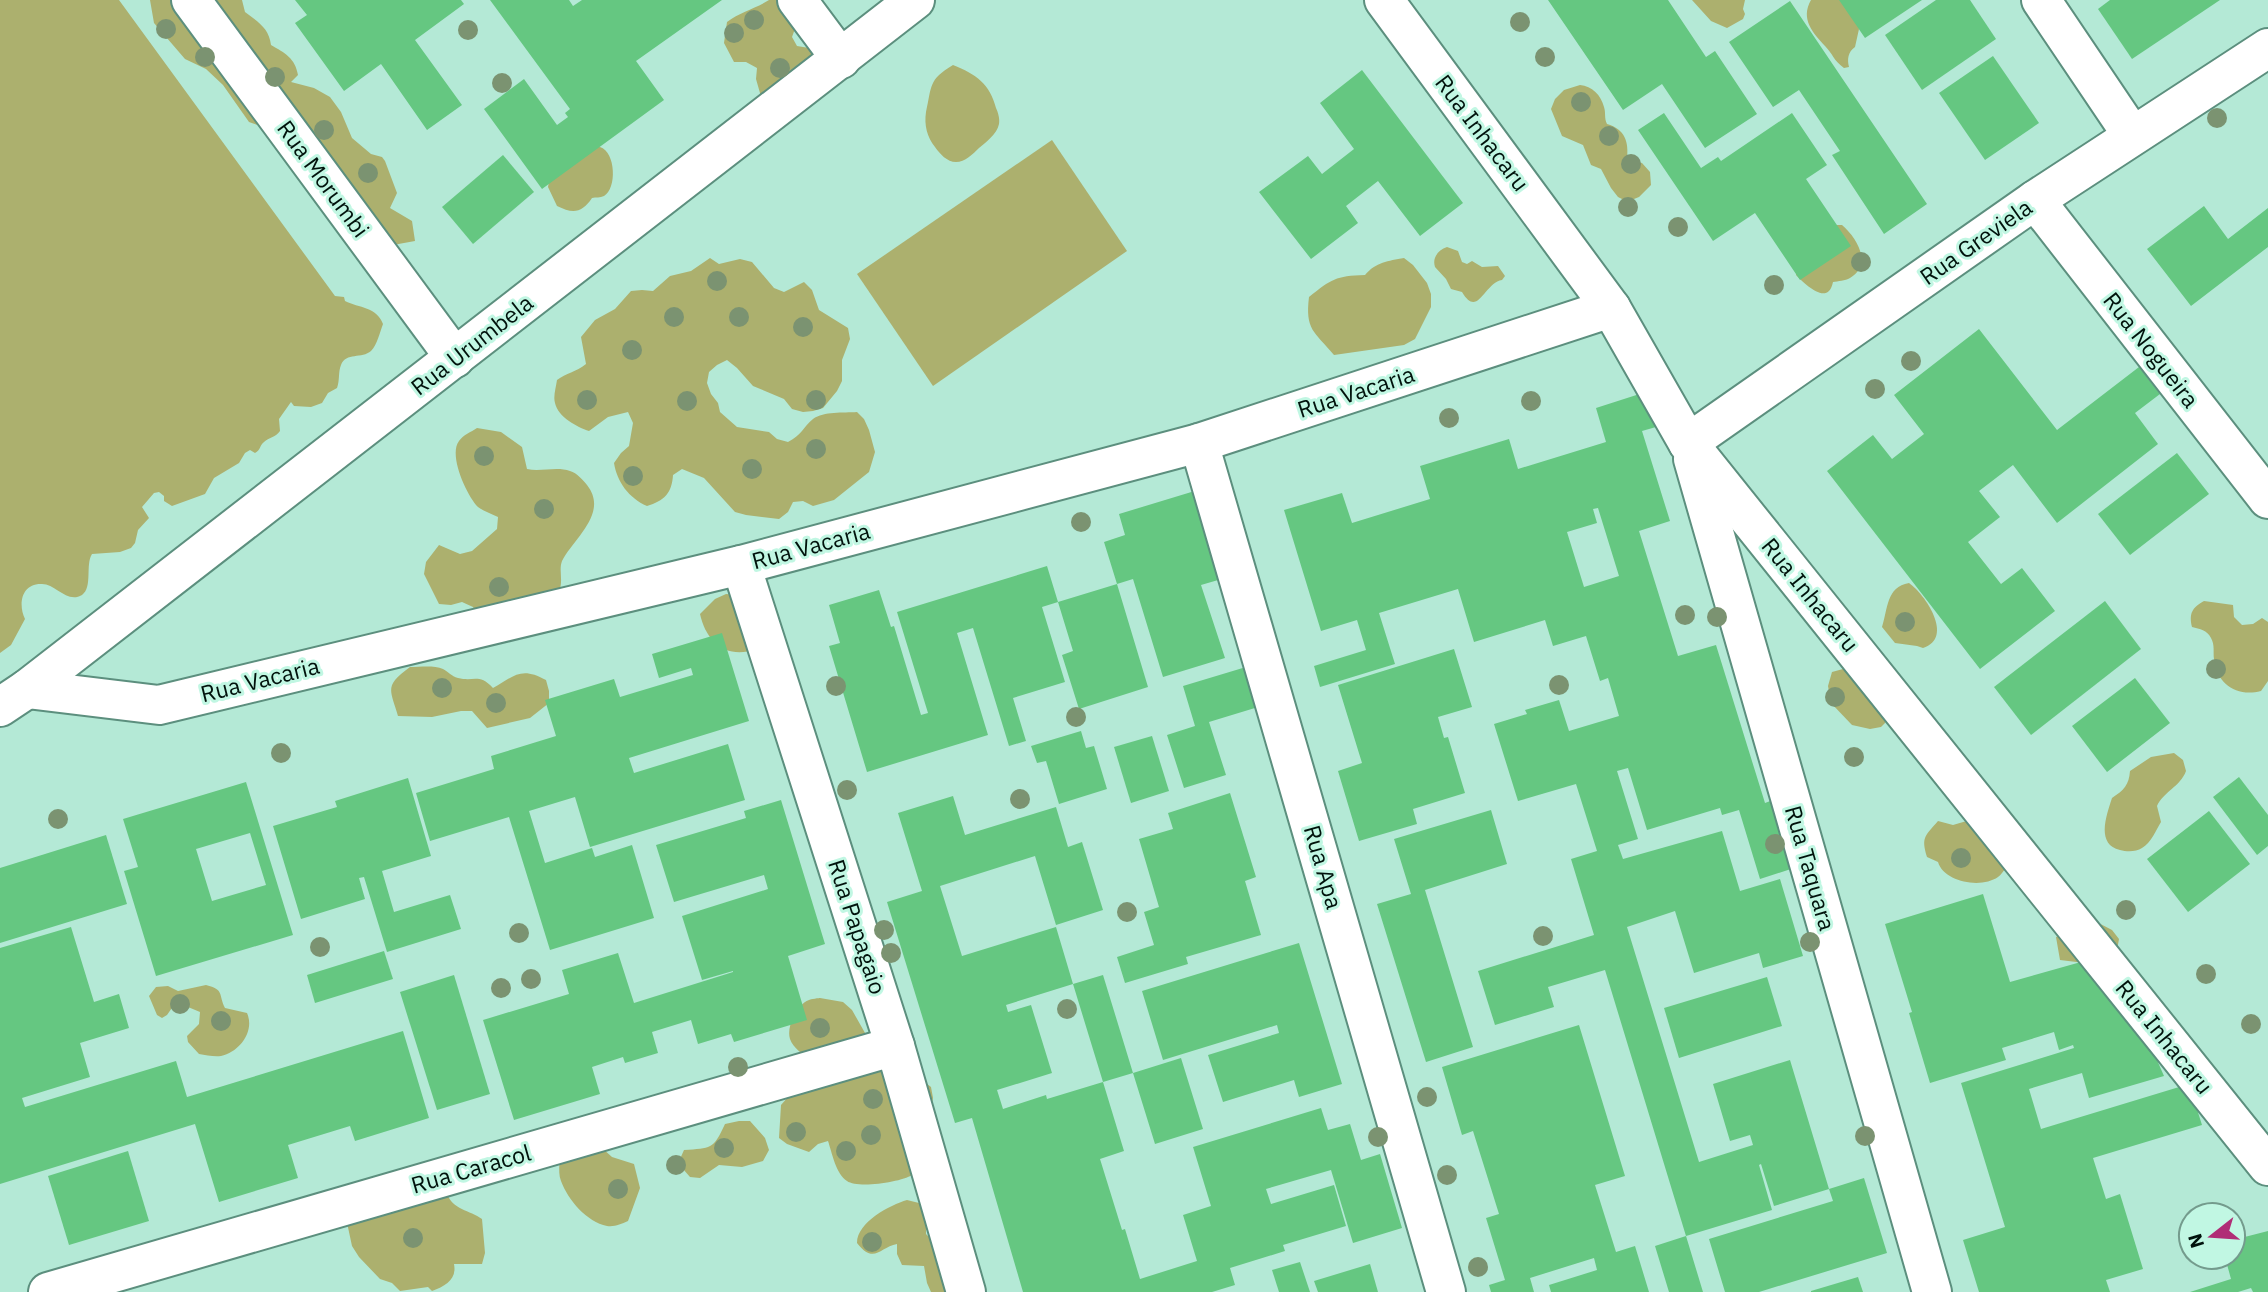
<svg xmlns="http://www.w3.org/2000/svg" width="2268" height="1292" font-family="'IBM Plex Sans',sans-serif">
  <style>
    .green { fill: #acb06e }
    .building { fill: #65c781; fill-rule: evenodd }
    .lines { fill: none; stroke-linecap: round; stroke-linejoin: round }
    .minor-casing { stroke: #5c8f7e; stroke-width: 42 }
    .secondary-casing { stroke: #5c8f7e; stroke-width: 42 }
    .minor { stroke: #fff; stroke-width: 38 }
    .secondary { stroke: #fff; stroke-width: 38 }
    .tree { fill: #7b9371 }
    .labels { text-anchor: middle; stroke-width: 6; stroke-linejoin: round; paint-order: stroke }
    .street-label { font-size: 23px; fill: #01120c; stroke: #c1f7e3 }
  </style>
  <rect width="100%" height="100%" fill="#b4e9d6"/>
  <g class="green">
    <path d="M0 0H119L335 296 344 297 345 301C359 308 377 307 383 324 380 332 377 345 371 351 362 359 346 352 341 365 338 372 340 380 337 388L328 393 322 403 311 407 294 406 291 402 279 419 280 431C275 438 269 437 264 442 259 446 261 450 255 453L250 450 245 453 239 463 214 478 205 494 172 506 164 501V496L159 492 154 493 142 507 149 518 138 530 135 543 131 548 120 552 92 554C85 565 93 587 82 595 67 604 56 584 42 584 21 583 18 605 25 619L11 645 0 653Z"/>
    <path d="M150 0H242L245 12C258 22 269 28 271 45 285 53 295 58 298 75L291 82 314 88 330 97 341 112 352 138 371 154 382 157 385 161 397 193 390 208 412 221 415 241 393 245 271 130 249 122 223 85 206 69 185 59 154 23Z"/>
    <path d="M769 0H791L796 26 792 37 797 46 809 48 818 55 762 100 756 79 757 68 746 62H734L724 43 727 22C740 12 755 9 769 0Z"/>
    <polygon points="1692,0 1745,0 1743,9 1745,14 1743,19 1727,28 1711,21"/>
    <path d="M1811 0H1846L1858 23 1859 29 1855 47C1848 52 1847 59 1849 67L1844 68C1833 60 1833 54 1825 46 1813 33 1800 19 1811 0Z"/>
    <path d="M953 65C976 74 990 84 996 108 998 112 1000 119 999 124 997 134 986 142 979 148 973 154 965 162 956 162 947 162 940 154 935 147 927 137 924 125 926 112 932 86 928 80 953 65Z"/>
    <path d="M1580 85C1592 86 1601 95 1604 107 1606 113 1604 118 1607 124 1625 129 1629 142 1627 159L1642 163 1650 172 1651 185 1639 197 1629 201 1624 200 1618 197 1611 188 1601 169 1591 165 1583 145 1562 136 1551 109 1555 99 1564 90Z"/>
    <polygon points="1052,140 1127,251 933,386 857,274"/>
    <path d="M588 147C592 147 596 146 600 147 616 152 617 189 604 196 600 198 596 197 592 198 582 213 573 214 557 206L548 187 550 176Z"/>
    <path d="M1837 225H1842C1857 238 1873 264 1850 278 1845 281 1838 281 1833 282 1828 307 1805 284 1796 275L1798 259Z"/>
    <path d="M1447 247 1458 251 1462 262 1467 264 1472 261 1482 267 1498 266 1505 276 1502 280C1484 283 1478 319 1462 292L1451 289 1446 279 1435 267C1432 258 1438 250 1447 247Z"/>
    <path d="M710 258 719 264 740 259 752 262 774 288 784 292 804 282 812 290 819 310 848 328 850 339 842 360V381L837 391 823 408 813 411 803 412 792 409 784 399 753 386 737 368 727 360 717 365 709 372 707 383 711 394 718 403 720 412 737 427 769 432 777 439 788 442C802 435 803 427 813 419 824 411 843 413 857 412L864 419 869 430 875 452 869 472 834 500 813 506 803 501 793 502 788 512 779 519 746 515 735 512 704 478 682 469 673 475C672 493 664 501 647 506 629 498 617 482 614 463L621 453 629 446 633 423 628 412 608 417 589 431C577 427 558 417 555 403 553 397 556 387 557 380 566 373 576 372 586 364L581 337 595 320 615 309 631 291 642 290 653 291 670 276 691 271Z"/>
    <path d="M1404 258 1413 265 1427 283 1431 294V307L1415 339 1404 345 1334 355C1314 331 1305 330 1309 297 1332 279 1335 276 1365 275 1376 262 1388 261 1404 258Z"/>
    <path d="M477 428 501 432 522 447 527 469C541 472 557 466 570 471 577 473 583 480 587 485 609 513 574 538 562 561 558 572 565 581 557 597L480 619 473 607 462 602 451 605 439 604 424 574 426 562 439 545 460 554 472 551 497 529 498 517C492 514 483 511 478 507 467 496 448 455 459 441 463 435 471 432 477 428Z"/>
    <path d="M1909 583C1925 594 1955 638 1923 648L1917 646 1895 643 1882 627C1888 609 1886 587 1909 583Z"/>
    <path d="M726 594 736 595 756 649C727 660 706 642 700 614L715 599Z"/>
    <path d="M2204 601 2233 605 2234 617 2242 625 2253 624 2262 618 2268 622V681L2261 691C2237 697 2217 685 2214 659 2213 652 2215 645 2211 638 2207 630 2200 629 2192 627 2189 613 2192 608 2204 601Z"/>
    <polygon points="1854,666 1887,707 1885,723 1881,727 1870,729 1852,725 1831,703 1828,686 1832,672"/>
    <path d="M410 667C420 667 434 665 443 669 449 672 451 676 458 678 474 682 479 673 493 688 514 676 521 666 546 680L549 691V703L530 718 487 728 472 711H461L432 717 398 716C390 689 384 686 410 667Z"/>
    <path d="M2174 753 2183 760 2186 771C2180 787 2163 792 2157 806L2161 822C2156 830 2151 843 2142 848 2136 852 2127 852 2120 850 2095 844 2107 814 2112 798 2124 790 2129 785 2130 771L2151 757Z"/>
    <path d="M1970 820 2006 868C2003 871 2001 875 1998 877 1981 889 1944 882 1938 862L1927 857C1921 837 1925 836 1938 821L1953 825Z"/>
    <polygon points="2087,917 2112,930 2119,939 2117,950 2093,964 2060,960 2056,937 2066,933"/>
    <path d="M206 985C225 990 218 994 225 1008L247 1013C255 1031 240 1052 221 1056 214 1057 206 1055 199 1054L188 1042 187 1036 199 1024 200 1012 176 1002 167 1015 162 1018 157 1015 149 996 156 987 168 986 178 991Z"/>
    <path d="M820 998 843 1002 852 1010 869 1040 931 1087 933 1098 919 1166C917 1169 915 1173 912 1175 901 1182 858 1189 847 1181 836 1174 832 1153 828 1141L818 1144 809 1152 787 1144 779 1138 781 1105 788 1097 810 1060C803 1054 793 1048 790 1039 786 1027 797 1004 809 1000 810 999 820 998 820 998Z"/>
    <path d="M739 1121H750L765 1138 769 1150 763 1161 742 1167 719 1165 700 1178 690 1177 683 1169 680 1159 684 1150C711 1148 713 1150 725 1124Z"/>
    <path d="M561 1143 603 1149 612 1157 634 1164 640 1188 628 1221C621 1224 615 1227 607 1226 587 1222 568 1200 561 1181 557 1171 561 1154 561 1143Z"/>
    <path d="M447 1193C452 1210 470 1210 482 1219L485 1253 482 1264H454C457 1279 446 1286 432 1291L428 1287 400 1291 392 1283 380 1279 359 1257 352 1246 346 1218Z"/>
    <path d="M907 1200 923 1204 931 1219 926 1229V1234L935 1243 956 1292H931L927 1283 924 1266 902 1265 897 1254V1244C880 1247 874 1265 857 1243 857 1222 890 1205 907 1200Z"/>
  </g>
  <g class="building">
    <polygon points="295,0 461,0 464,4 415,40 462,105 427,130 381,64 344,91 295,23 307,15"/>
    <polygon points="490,0 569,0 573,6 582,0 722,0 636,61 664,100 542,189 484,109 524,79 557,125 568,117 565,113 570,109"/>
    <polygon points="1548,0 1668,0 1706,57 1715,51 1757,114 1705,148 1662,84 1623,110"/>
    <polygon points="1839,0 1922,0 1865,38"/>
    <polygon points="1936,0 1970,0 1996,39 1922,90 1885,35"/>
    <polygon points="2110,0 2220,0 2132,59 2098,9"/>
    <polygon points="1790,1 1927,204 1884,234 1832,155 1840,151 1799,90 1773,107 1729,42"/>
    <polygon points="1993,56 2039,123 1985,160 1939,93"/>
    <polygon points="1362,70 1463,203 1420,236 1378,181 1346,206 1358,223 1311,259 1259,192 1308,156 1322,174 1354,149 1320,103"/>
    <polygon points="1664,113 1701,168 1718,157 1721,161 1792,113 1827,165 1806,179 1851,246 1800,280 1755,213 1713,241 1638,130"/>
    <polygon points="503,155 534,192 473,244 442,207"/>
    <polygon points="2204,206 2228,239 2268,208 2268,247 2191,306 2147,249"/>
    <polygon points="1979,329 2057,430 2139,367 2160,394 2135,413 2158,444 2057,523 2013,465 1979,491 2000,517 1968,542 2001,584 2022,568 2055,611 1980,669 1827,471 1873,435 1892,459 1924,434 1894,395"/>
    <path d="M1652 390 1663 425 1642 431 1670 521 1639 531 1678 656 1716 645 1765 803 1773 800 1794 868 1760 879 1739 810 1722 815 1720 808 1647 830 1628 768 1617 771 1638 839 1618 845 1623 859 1722 831 1740 891 1780 879 1803 956 1763 968 1759 953 1694 973 1675 911 1627 927 1699 1162 1753 1145 1750 1135 1730 1141 1713 1084 1790 1060 1829 1189 1774 1206 1761 1164 1759 1165 1772 1210 1686 1236 1703 1292H1669L1655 1246 1686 1236 1605 970 1548 987 1554 1007 1495 1025 1478 971 1594 935 1571 859 1597 851 1576 784 1518 801 1494 724 1527 714 1525 710 1559 700 1569 731 1619 716 1608 678 1600 681 1586 636 1553 646 1545 620 1474 642 1458 589 1379 613 1395 664 1320 687 1314 666 1366 650 1357 620 1321 631 1284 510 1342 493 1352 523 1430 499 1420 466 1509 439 1518 469 1606 442 1596 408ZM1598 508 1619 576 1584 587 1567 532 1597 523 1593 509Z"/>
    <polygon points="2177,453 2209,494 2130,555 2098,514"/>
    <polygon points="1198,490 1225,578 1201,585 1225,658 1163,677 1133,579 1117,584 1104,542 1125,535 1119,514"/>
    <polygon points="1047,566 1058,602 1042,607 1065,682 1013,698 1026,741 1009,746 973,628 957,633 988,735 867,772 829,646 840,643 829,605 879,590 891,627 894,626 921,715 928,713 897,612"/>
    <polygon points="1117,584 1148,687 1079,709 1062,655 1073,651 1058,602"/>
    <polygon points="2105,601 2141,649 2031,735 1994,687"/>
    <polygon points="722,633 749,721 629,758 634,773 728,744 745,800 590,847 575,797 529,811 545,863 592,848 595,857 632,845 654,918 550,950 509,817 430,841 416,793 494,769 491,756 556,736 545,700 614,679 620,697 693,675 691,668 659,678 652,654"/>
    <polygon points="1454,649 1472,707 1438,717 1444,738 1448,737 1465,793 1413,809 1417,824 1359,841 1338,771 1362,763 1338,685"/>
    <polygon points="1256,664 1268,704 1209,722 1226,775 1184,788 1167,735 1195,726 1183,686"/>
    <polygon points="2135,678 2170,723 2107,772 2072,726"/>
    <polygon points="1081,731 1086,748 1094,746 1107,789 1059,804 1046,761 1037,763 1031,746"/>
    <polygon points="1152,736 1169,791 1131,803 1114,747"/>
    <polygon points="2239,777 2268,815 2268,846 2257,855 2213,797"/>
    <polygon points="408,778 431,856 382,871 394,912 450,895 461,929 387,952 364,877 359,878 365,899 301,919 273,826 337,807 335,801"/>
    <path d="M246 782 293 935 156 976 124 871 138 867 123 819ZM250 833 266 885 212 901 196 849Z"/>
    <polygon points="1230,793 1256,877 1245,881 1261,935 1186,957 1188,964 1125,983 1117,957 1154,945 1144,912 1159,907 1139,839 1173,829 1168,813"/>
    <path d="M953 796 965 835 1056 807 1068 847 1082 842 1103 910 1056 925 1035 856 940 886 962 956 1056 927 1073 984 1103 975 1133 1073 1181 1058 1203 1129 1155 1144 1133 1073 1103 1082 1124 1151 1100 1159 1122 1230 1125 1229 1140 1279 1197 1261 1183 1215 1211 1206 1193 1147 1321 1108 1328 1130 1350 1124 1361 1160 1380 1154 1402 1228 1353 1243 1331 1170 1266 1189 1271 1204 1334 1185 1346 1226 1283 1245 1285 1251 1230 1268 1235 1285 1212 1292H1023L972 1118 955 1123 887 902 922 891 898 813ZM1073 984 1103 1082 1047 1099 1046 1095 1003 1109 997 1090 1052 1073 1031 1005 1008 1012 1006 1005Z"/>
    <polygon points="781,800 825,944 788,956 807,1020 734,1042 731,1034 698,1044 691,1020 652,1032 658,1053 625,1063 623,1057 592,1067 600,1094 514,1120 483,1020 569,994 562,970 618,953 634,1003 733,972 733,971 702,980 682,916 768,889 764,875 674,902 656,845 746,818 744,811"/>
    <polygon points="1491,810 1507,864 1425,890 1473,1047 1426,1062 1377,904 1411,894 1394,839"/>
    <polygon points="2209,811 2250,864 2188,912 2147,859"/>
    <polygon points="106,835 127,904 0,943 0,868"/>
    <polygon points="1983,894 2010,982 2088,960 2132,1027 2142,1026 2164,1076 2089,1098 2082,1073 2029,1089 2041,1129 2189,1084 2202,1125 2093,1158 2106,1199 2120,1194 2143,1269 2106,1280 2110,1292 1979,1292 1963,1240 2005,1227 1961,1083 2074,1048 2073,1045 2059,1050 2054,1032 2002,1048 2006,1060 1930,1083 1909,1013 1912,1012 1885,924"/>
    <polygon points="71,927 94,1002 119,994 129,1028 80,1043 90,1077 22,1098 25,1107 176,1061 187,1097 403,1031 429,1118 355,1141 350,1126 288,1145 298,1178 219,1202 195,1124 0,1184 0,948"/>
    <polygon points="1299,943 1342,1084 1299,1097 1294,1080 1223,1102 1208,1055 1279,1033 1277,1025 1163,1060 1142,991"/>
    <polygon points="384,951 393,979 315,1003 307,975"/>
    <polygon points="454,975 490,1094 437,1110 400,992"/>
    <polygon points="1767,977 1782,1026 1679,1058 1664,1008"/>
    <polygon points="1579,1025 1625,1176 1595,1185 1616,1252 1635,1246 1649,1292 1551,1292 1549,1285 1597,1270 1594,1258 1530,1278 1534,1292 1491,1292 1489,1285 1505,1280 1486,1218 1499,1214 1473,1131 1462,1135 1442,1067"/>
    <polygon points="128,1151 149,1221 69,1245 48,1176"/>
    <polygon points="1864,1178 1887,1253 1759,1292 1725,1292 1709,1239 1833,1201 1829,1189"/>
    <polygon points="2268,1231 2268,1292 2253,1292 2251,1288 2238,1292 2190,1292 2231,1279 2225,1257 2233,1257 2233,1240"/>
    <polygon points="1300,1262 1310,1292 1279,1292 1272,1270"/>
    <polygon points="1370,1264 1378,1292 1318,1292 1314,1281"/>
    <polygon points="1858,1277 1863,1292 1811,1292 1811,1291"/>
  </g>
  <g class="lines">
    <g class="minor-casing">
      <g id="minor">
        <polyline points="191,0 455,358"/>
        <polyline points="797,0 841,59"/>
        <polyline points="1384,0 1611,308 1688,443 2268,1166"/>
        <polyline points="2041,0 2132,135"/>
        <polyline points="2035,200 2268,499"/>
        <polyline points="1199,443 1446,1292"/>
        <polyline points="1688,443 2035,200 2268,48"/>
        <polyline points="1693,459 1932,1292"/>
        <polyline points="741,565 895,1046 966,1292"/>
        <polyline points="27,689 159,705 741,565 1199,443 1611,308"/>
        <polyline points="48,1292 895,1046"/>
      </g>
    </g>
    <g class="secondary-casing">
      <polyline id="secondary" points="0,707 27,689 915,0"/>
    </g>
    <use href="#minor" class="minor"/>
    <use href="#secondary" class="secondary"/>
  </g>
  <g class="tree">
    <circle cx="754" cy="20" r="10"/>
    <circle cx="1520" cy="22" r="10"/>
    <circle cx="166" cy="29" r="10"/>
    <circle cx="468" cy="30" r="10"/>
    <circle cx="734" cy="33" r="10"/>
    <circle cx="205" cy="57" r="10"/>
    <circle cx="1545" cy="57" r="10"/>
    <circle cx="780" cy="68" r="10"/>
    <circle cx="275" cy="77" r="10"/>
    <circle cx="502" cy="83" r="10"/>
    <circle cx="1581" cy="102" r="10"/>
    <circle cx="2217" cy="118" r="10"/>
    <circle cx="324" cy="130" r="10"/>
    <circle cx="1609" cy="136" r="10"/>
    <circle cx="1631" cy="164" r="10"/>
    <circle cx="368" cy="173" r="10"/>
    <circle cx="1628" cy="207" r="10"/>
    <circle cx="1678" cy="227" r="10"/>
    <circle cx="1861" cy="262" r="10"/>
    <circle cx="717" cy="281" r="10"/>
    <circle cx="1774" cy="285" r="10"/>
    <circle cx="674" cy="317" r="10"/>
    <circle cx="739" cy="317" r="10"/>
    <circle cx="803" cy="327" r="10"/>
    <circle cx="632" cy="350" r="10"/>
    <circle cx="1911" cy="361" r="10"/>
    <circle cx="1875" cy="389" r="10"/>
    <circle cx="587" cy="400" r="10"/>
    <circle cx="816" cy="400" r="10"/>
    <circle cx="687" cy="401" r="10"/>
    <circle cx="1531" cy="401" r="10"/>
    <circle cx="1449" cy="418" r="10"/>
    <circle cx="816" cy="449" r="10"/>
    <circle cx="484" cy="456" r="10"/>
    <circle cx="752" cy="469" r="10"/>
    <circle cx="633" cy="476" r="10"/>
    <circle cx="544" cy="509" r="10"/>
    <circle cx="1081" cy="522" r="10"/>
    <circle cx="499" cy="587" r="10"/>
    <circle cx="1685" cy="615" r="10"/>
    <circle cx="1717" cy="617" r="10"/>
    <circle cx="1905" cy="622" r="10"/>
    <circle cx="2216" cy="669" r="10"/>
    <circle cx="1559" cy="685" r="10"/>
    <circle cx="836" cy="686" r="10"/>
    <circle cx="442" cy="688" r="10"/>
    <circle cx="1835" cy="697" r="10"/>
    <circle cx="496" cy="703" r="10"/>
    <circle cx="1076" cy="717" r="10"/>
    <circle cx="281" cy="753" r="10"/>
    <circle cx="1854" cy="757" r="10"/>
    <circle cx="847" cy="790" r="10"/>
    <circle cx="1020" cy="799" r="10"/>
    <circle cx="58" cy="819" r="10"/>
    <circle cx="1775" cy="844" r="10"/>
    <circle cx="1961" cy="858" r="10"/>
    <circle cx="2126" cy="910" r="10"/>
    <circle cx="1127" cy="912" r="10"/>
    <circle cx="884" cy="930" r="10"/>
    <circle cx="519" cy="933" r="10"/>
    <circle cx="1543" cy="936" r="10"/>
    <circle cx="1810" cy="942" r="10"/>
    <circle cx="320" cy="947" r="10"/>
    <circle cx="891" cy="953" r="10"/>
    <circle cx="2206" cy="974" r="10"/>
    <circle cx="531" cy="979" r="10"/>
    <circle cx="501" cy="988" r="10"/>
    <circle cx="180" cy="1004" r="10"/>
    <circle cx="1067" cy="1009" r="10"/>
    <circle cx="221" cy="1021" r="10"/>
    <circle cx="2251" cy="1024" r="10"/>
    <circle cx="820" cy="1028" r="10"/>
    <circle cx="738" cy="1067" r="10"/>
    <circle cx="1427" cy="1097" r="10"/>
    <circle cx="873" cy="1099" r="10"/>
    <circle cx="796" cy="1132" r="10"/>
    <circle cx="871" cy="1135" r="10"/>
    <circle cx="1865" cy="1136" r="10"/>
    <circle cx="1378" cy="1137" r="10"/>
    <circle cx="724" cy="1148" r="10"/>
    <circle cx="846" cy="1151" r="10"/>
    <circle cx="676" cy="1165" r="10"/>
    <circle cx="1447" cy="1175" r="10"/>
    <circle cx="618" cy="1189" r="10"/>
    <circle cx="413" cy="1238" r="10"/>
    <circle cx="872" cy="1242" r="10"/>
    <circle cx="1478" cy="1267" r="10"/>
  </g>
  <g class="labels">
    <g class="street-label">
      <text transform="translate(1482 133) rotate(53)" y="8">Rua Inhacaru</text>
      <text transform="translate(323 179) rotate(54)" y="8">Rua Morumbi</text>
      <text transform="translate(1976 242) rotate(-35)" y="8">Rua Greviela</text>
      <text transform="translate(472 345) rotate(-38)" y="8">Rua Urumbela</text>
      <text transform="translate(2151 350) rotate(52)" y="8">Rua Nogueira</text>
      <text transform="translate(1356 392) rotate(-18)" y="8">Rua Vacaria</text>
      <text transform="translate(811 546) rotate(-15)" y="8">Rua Vacaria</text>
      <text transform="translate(1810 595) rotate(51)" y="8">Rua Inhacaru</text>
      <text transform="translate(260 680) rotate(-14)" y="8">Rua Vacaria</text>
      <text transform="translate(1323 867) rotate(74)" y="8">Rua Apa</text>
      <text transform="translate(1810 868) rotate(74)" y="8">Rua Taquara</text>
      <text transform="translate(857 927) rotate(72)" y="8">Rua Papagaio</text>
      <text transform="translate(2164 1037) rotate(51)" y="8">Rua Inhacaru</text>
      <text transform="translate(471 1169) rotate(-16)" y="8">Rua Caracol</text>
    </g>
  </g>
  <g transform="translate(2212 1236) rotate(253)"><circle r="33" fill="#c1f7e3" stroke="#749b8d" stroke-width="2"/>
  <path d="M0-5L12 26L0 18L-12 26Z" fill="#b02d76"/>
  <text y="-10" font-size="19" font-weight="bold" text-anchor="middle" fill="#01120c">N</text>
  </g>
</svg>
